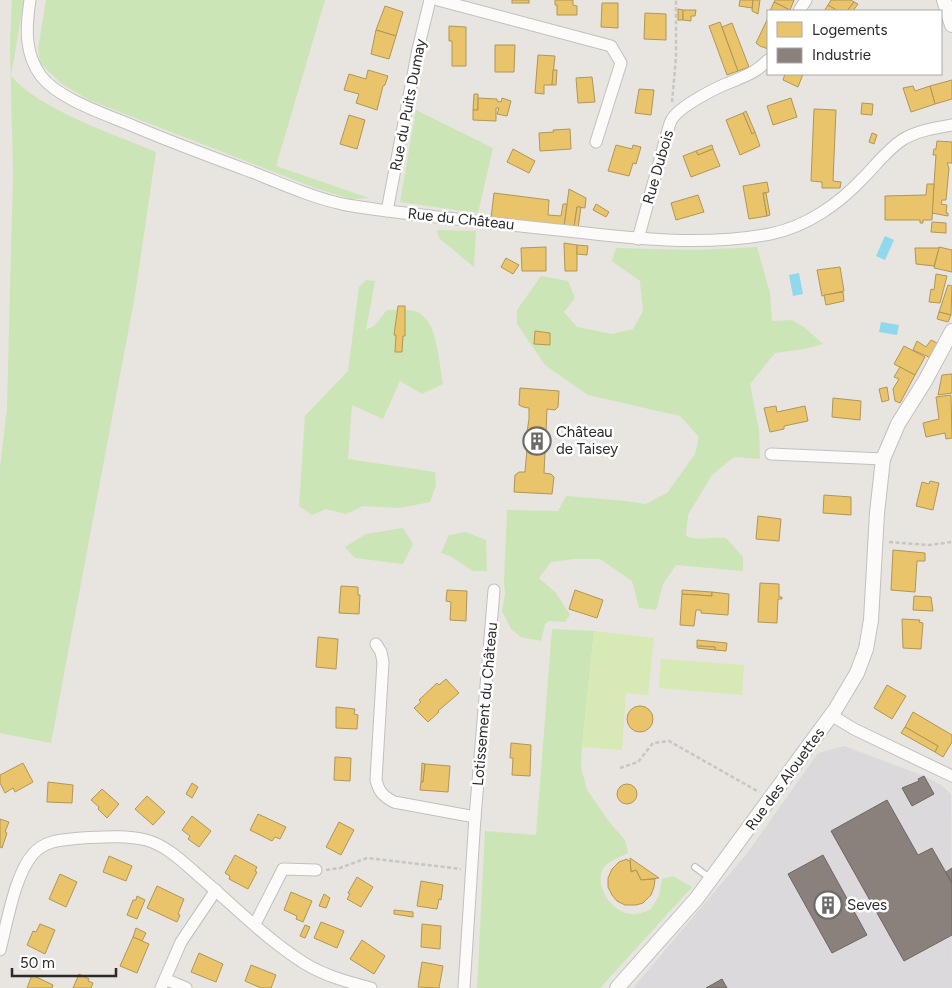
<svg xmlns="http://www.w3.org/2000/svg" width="952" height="988" font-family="Figtree,sans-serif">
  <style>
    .industrial { fill: #dbd9db }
    .green { fill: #cbe5b6 }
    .pitch { fill: #d7e9b4 }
    .water { fill: #8fd8ed }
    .homes { fill: #e9c46a; stroke: #b09657 }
    .industry { fill: #8a817c; stroke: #6d6763 }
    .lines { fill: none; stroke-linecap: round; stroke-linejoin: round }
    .service-casing { stroke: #c1c0c1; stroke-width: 8 }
    .minor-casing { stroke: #c1c0c1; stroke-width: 13 }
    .tertiary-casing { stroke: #c1c0c1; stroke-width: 16 }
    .path { stroke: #c6c6c5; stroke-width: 2.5; stroke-dasharray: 4 2.5; stroke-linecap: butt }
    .service { stroke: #fcfbfa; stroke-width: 5.5 }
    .minor { stroke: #fcfbfa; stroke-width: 11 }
    .tertiary { stroke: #fcfbfa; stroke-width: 14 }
    .labels { text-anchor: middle; stroke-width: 5; stroke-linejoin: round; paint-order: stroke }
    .street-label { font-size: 15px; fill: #2a2a2a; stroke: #fff }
    .poi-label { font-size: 15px; fill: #2a2a2a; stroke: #fff; text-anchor: start }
  </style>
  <rect width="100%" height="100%" fill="#e8e4df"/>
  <polygon class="industrial" points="844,746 924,776 941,785 951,794 952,988 633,988 748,852 818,753"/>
  <g class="green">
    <path d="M12 0H24L11 76C38 109 116 135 156 152L135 295 51 743 0 733V468L7 408 13 174 10 44Z"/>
    <polygon points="46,0 325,0 276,166 369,198 351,199 315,188 89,100 62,84 40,63 38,49"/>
    <polygon points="416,110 493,148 478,213 400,202"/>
    <polygon points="437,230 476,231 474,267 439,238"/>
    <path d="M757 247 770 293 772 321 792 320 804 327 823 344 804 349 775 353 750 384 759 430 760 459 734 457 712 475 688 515 686 536C698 541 712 537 726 538L743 557V571L676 565 663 584 656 610 639 608 632 581 600 559H574L551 562 539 578 556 593 570 615 565 622 549 621 545 624 541 641 521 637 511 629 502 611 505 594 504 582 507 510 558 511 566 496 626 501 646 504 667 493 695 454 699 437 680 416 588 395 545 365 517 324V310L541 276 568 281 575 298 564 312 577 327 612 334 633 329 643 311 640 281 612 261 616 248 696 250Z"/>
    <path d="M366 280 375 281 366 330 374 326 387 310C396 310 407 309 415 311 439 320 438 362 443 384L422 394 400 381 383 419 352 405 348 459 435 472 436 485 430 502 400 508 363 506 346 514 326 509 312 515 299 506 305 416 348 371 359 287Z"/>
    <polygon points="403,528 413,544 403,564 355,558 345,547 366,534"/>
    <polygon points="466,532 486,540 487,571 473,571 450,556 441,553 449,535"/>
    <path d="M552 629 594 631 582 747 581 767 587 790 610 823 625 840 628 853C619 858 606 861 602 871 595 890 616 917 636 914 641 914 646 911 651 909L659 896 662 879 673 876 692 887 600 988H477L485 831 536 835Z"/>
  </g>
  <g class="pitch">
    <polygon points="594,631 654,638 648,695 626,693 622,750 582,747"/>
    <polygon points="661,659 744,665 742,695 659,688"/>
  </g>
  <g class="water">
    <polygon points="885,236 894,240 885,260 876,256"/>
    <polygon points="799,273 803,294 793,296 789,275"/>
    <polygon points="881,322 899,325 897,335 879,332"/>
  </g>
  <g class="homes">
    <rect x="512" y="0" width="17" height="3"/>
    <polygon points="555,0 573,0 573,5 577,6 577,15 557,15 557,5 555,5"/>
    <polygon points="740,0 753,0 752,8 739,6"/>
    <polygon points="753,0 760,0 758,14 752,11"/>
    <polygon points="775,0 794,0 790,10 774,2"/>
    <polygon points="831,0 851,0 854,2 847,11 838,11 828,5"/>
    <polygon points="774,2 790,10 789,11 770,11"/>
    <polygon points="854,2 858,4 853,11 847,11"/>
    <polygon points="602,3 618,3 618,28 601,27"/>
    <polygon points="828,5 838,11 824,11"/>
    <polygon points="385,6 403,12 396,36 376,30"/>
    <polygon points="678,9 683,10 683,20 678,20"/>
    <polygon points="683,10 696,10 695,16 691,16 691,21 683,20"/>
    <polygon points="645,13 666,14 666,40 644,39"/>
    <polygon points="768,18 768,49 760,46 756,43"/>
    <polygon points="720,22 738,71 727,75 709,26"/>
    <polygon points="732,23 749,67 738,71 722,27"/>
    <polygon points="449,26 466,27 466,66 452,66 452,41 449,41"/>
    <polygon points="376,30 396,36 389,59 371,54"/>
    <polygon points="495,45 515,45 514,72 495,72"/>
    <polygon points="538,55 555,56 552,85 544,85 544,94 535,93"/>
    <polygon points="368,70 388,76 385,85 383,86 377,110 356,103 359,94 344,90 349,74 366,79"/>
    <polygon points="553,70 557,70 556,85 552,85"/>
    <polygon points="785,74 803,74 798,87 783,80"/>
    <polygon points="592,77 595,102 578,103 576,78"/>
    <polygon points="952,80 952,99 935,104 930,86"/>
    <polygon points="913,86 915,91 930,86 935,104 911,112 903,88"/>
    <polygon points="639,89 654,90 651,115 635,113"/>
    <polygon points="474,94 478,94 478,110 473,110"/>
    <polygon points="478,98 497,99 497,101 501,102 502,98 511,101 507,116 497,114 499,108 496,108 496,121 473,120 473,110 478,110"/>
    <polygon points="791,98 797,117 773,125 767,106"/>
    <polygon points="862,103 873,104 872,115 861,114"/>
    <polygon points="814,109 836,110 833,181 841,182 840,188 822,188 822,182 811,181"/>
    <polygon points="746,111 755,132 752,134 743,113"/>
    <polygon points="743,113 752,134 755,132 760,146 740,155 726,120"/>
    <polygon points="349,115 365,120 357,149 340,144"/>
    <polygon points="570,129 571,149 540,151 539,133 554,132 553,130"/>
    <polygon points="872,133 877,135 874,144 869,142"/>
    <polygon points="937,141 952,142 952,163 947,163 949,168 946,200 942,200 941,204 947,205 946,213 948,213 948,216 932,213 936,155 933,155 934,149 936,149"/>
    <polygon points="616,145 632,149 633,145 641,147 636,164 633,163 629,176 608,171"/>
    <polygon points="712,145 713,149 698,155 696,151"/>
    <polygon points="513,149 535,161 529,173 507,162"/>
    <polygon points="713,149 720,166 691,177 683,156 696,151 698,155"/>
    <polygon points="767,182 769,192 763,193 767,216 749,219 743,186"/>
    <polygon points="927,184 934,184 932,220 923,220 923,223 920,223 920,220 885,220 885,196 926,195"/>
    <polygon points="569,189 586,198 585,208 577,207 574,227 564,226"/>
    <polygon points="494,193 549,200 548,215 561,216 563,204 567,204 564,226 491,218"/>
    <polygon points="763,193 766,193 770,215 767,216"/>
    <polygon points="698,195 704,212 676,220 671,203"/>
    <polygon points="596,204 609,212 606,217 593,210"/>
    <polygon points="577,207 581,207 578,228 574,227"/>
    <polygon points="932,222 946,223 946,233 931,232"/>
    <polygon points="564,243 577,245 577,271 565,271"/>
    <polygon points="577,245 588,246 587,255 577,254"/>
    <polygon points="546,247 546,271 522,271 521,248"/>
    <polygon points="939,247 952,250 952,272 934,268"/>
    <polygon points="915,248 939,248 934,266 916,264"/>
    <polygon points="506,258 519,265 513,274 501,267"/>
    <polygon points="840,267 844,291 822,296 817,270"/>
    <polygon points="936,274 947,276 940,303 929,302 931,289 934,290"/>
    <polygon points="948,285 952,286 951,315 939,312"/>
    <polygon points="843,292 844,301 826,305 824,295"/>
    <polygon points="398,306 405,306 405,336 403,336 402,352 395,352 396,335 394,335"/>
    <polygon points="939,312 951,315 948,322 937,319"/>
    <polygon points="535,331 550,333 550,345 534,344"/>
    <polygon points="931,340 939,344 931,358 913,350 917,341 926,347"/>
    <polygon points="904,346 925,357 915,375 894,364"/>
    <polygon points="900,367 915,375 900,403 895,401 893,389 899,379 894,377"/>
    <polygon points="952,374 952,393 938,395 942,375"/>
    <polygon points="887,387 889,400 882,402 879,389"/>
    <polygon points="520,388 559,391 558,407 555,410 547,409 546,432 549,437 548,446 545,451 544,473 551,474 554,477 552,494 514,492 515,475 519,472 525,472 527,449 525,445 529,419 529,408 523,407 519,405"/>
    <polygon points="951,395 952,438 946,439 945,433 926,437 923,423 939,419 936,397"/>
    <polygon points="833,398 861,401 860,420 832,417"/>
    <polygon points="776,406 777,412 805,406 808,421 784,426 784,429 770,432 764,408"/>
    <polygon points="930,481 939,483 933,510 916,506 922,482 929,484"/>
    <polygon points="824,495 851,497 851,515 823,513"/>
    <polygon points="758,516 781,519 779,541 756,539"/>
    <polygon points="893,550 925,553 925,561 917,561 915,592 891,590"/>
    <polygon points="760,583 779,584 779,597 782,597 782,599 778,599 777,623 758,622"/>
    <polygon points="341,586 358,587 358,595 360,595 359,614 339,613"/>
    <polygon points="447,590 467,591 466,621 450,620 451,602 446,601"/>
    <polygon points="575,590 603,600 597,618 569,609"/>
    <polygon points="682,590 712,592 712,596 682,594"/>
    <polygon points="712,592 729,594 728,615 701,613 701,610 696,610 694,626 680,625 682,594 712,596"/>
    <polygon points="914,596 931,597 933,611 913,610"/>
    <polygon points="902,619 920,620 919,622 923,623 921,649 903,648"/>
    <polygon points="318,637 338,639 336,669 316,667"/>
    <polygon points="697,640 727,643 726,651 715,650 715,647 697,646"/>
    <polygon points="697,646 715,647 715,650 697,648"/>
    <polygon points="446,679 459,693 438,711 439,712 428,722 414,708 421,702 419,700 437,683 439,685"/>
    <polygon points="887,685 906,696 892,719 874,708"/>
    <circle cx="640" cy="719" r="13"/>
    <polygon points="336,707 355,709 354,714 358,715 357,729 336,728"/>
    <polygon points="913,712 952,735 952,742 943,757 935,752 938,746 905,727"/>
    <polygon points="905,727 938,746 935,752 901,733"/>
    <polygon points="511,743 531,745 530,776 512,775 513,758 510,758"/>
    <polygon points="335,757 351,758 350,781 334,780"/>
    <polygon points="23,763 33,782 15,792 13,788 5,793 0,783 0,775"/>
    <polygon points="422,763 425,764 423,782 421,782"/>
    <polygon points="425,764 450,766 448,792 420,790 421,782 423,782"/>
    <polygon points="48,782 73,785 72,803 47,802"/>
    <polygon points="192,783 198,787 192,798 186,794"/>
    <circle cx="627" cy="794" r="10"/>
    <polygon points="102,789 119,804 107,818 98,809 99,807 91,800"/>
    <polygon points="147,796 165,812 153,825 135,809"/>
    <polygon points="258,814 286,827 280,839 275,837 272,841 250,830"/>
    <polygon points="192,816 211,831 199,847 188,839 190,836 182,830"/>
    <polygon points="0,819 9,822 5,832 7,833 2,848 0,847"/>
    <polygon points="339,822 354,830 341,855 326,847"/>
    <polygon points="235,855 257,867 255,871 257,872 248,889 229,879 230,876 225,873"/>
    <polygon points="109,856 132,866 126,881 103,872"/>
    <polygon points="630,858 659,878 641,880 636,870 631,872"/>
    <polygon points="627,859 627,860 630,861 631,872 636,870 641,880 655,879 654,887 651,895 643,903 636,905 625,905 617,901 612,895 608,887 608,878 612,869 619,862"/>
    <polygon points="60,874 77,882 66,907 49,899"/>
    <polygon points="357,877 373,887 361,907 347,899 350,894 348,893"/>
    <polygon points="421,881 443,885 441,900 439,899 437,909 417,906"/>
    <polygon points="157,886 184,899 178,914 180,915 177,922 147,908"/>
    <polygon points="291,892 312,901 303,922 296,919 297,916 284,910"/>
    <polygon points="324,894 330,898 326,908 319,906"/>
    <polygon points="137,896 145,900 137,919 127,915 133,900 136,900"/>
    <polygon points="394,910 413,912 413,917 394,914"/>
    <polygon points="321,922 344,931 337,948 314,938"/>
    <polygon points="40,924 55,930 45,954 27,945 33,931 36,932"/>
    <polygon points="422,924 441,926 440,949 421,947"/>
    <polygon points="305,925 310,927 305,938 300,936"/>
    <polygon points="136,928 146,933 142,941 133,937"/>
    <polygon points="133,937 149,944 137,973 120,966"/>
    <polygon points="362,940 385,956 374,974 350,959"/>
    <polygon points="199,953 223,964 216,982 191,972"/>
    <polygon points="422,962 443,966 439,988 418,987"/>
    <polygon points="251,965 276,975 271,988 261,988 245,981"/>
    <polygon points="79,974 89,979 88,981 93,983 91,988 73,988"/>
    <polygon points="32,975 53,985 52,988 27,988"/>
  </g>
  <g class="industry">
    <polygon points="924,776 934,794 912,806 902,788 919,781 918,779"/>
    <polygon points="887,800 918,855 932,848 952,883 952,935 904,961 831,831"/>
    <polygon points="823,855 867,935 832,953 788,874"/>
    <polygon points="952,868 952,883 946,872"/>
    <polygon points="722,979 727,988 706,988"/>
  </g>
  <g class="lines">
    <g class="service-casing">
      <polyline id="service" points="695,867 711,879"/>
    </g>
    <g class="minor-casing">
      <g id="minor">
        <path d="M30 0C26 27 24 53 41 76 59 100 111 116 138 128 176 144 214 158 252 172 282 184 311 197 342 204 374 210 405 213 437 217 477 221 518 226 558 230 628 238 700 247 770 234 806 227 839 204 864 177 876 165 887 150 902 140 916 131 935 128 952 125"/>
        <polyline points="438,0 611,46 621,63 596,142"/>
        <polyline points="799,11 806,0"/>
        <polyline points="387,211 418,49 430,0"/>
        <path d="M638 239 668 130C669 127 670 122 672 119 680 106 717 87 731 82 745 76 757 72 768 60"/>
        <polyline points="771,454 883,459"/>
        <path d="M376 644 381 652 383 662 376 780C379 792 383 796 394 802L475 817"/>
        <polyline points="831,715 854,729 952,776"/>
        <polyline points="255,924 283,869 316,870"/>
        <path d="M0 950C7 923 15 874 33 854 46 839 64 840 82 838 103 837 125 835 146 840 166 845 184 863 199 876 233 905 266 939 304 963 325 976 348 982 371 988"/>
        <polyline points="165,979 186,988"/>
        <polyline points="161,988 181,942 216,890"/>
        <polyline points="464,988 475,817 494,590"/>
      </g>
    </g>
    <g class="tertiary-casing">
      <g id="tertiary">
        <polyline points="944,0 952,25"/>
        <polyline points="617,988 697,898 835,710 857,673 866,649 871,620 877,513 883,459 898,424 925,381 952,331"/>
      </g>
    </g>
    <g class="path">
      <polyline points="672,102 676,58 676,0"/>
      <polyline points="889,542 929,545 952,542"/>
      <polyline points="620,768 638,762 653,743 669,741 759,792"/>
      <polyline points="326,870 340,868 367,858 461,869"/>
    </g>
    <use href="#service" class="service"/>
    <use href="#minor" class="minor"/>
    <use href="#tertiary" class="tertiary"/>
  </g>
  <defs>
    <g id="building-ring" transform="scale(1.4375)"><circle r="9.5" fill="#fff" stroke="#6c6b69" stroke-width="1.5"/><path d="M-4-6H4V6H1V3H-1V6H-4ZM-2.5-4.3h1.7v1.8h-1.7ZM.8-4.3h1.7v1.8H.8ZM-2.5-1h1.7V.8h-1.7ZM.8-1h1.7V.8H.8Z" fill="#6c6b69"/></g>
  </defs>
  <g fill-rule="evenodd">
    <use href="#building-ring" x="537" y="441"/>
    <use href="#building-ring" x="828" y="905"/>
  </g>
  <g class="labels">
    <g class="street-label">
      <text transform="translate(408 105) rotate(-79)" y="5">Rue du Puits Dumay</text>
      <text transform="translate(658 167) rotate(-74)" y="5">Rue Dubois</text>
      <text transform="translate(461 219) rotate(6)" y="5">Rue du Château</text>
      <text transform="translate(485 704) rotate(-85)" y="5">Lotissement du Château</text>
      <text transform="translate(785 779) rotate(-54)" y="5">Rue des Alouettes</text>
    </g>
    <g class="poi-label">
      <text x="556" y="437">Château<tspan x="556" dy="17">de Taisey</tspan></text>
      <text x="847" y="910">Seves</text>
    </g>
  </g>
  <rect x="767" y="10" width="175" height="65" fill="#ffffff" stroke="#aaaaaa"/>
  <rect x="777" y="22" width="25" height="15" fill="#e9c46a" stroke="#aaaaaa"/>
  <text x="812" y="35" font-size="15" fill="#2a2a2a">Logements</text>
  <rect x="777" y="48" width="25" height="15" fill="#8a817c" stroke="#aaaaaa"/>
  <text x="812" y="60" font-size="15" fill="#2a2a2a">Industrie</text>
  <path d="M12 968v8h104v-8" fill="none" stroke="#2a2a2a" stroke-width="2.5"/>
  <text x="20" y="968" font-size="15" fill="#2a2a2a" stroke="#ffffff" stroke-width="4" paint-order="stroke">50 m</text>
</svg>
